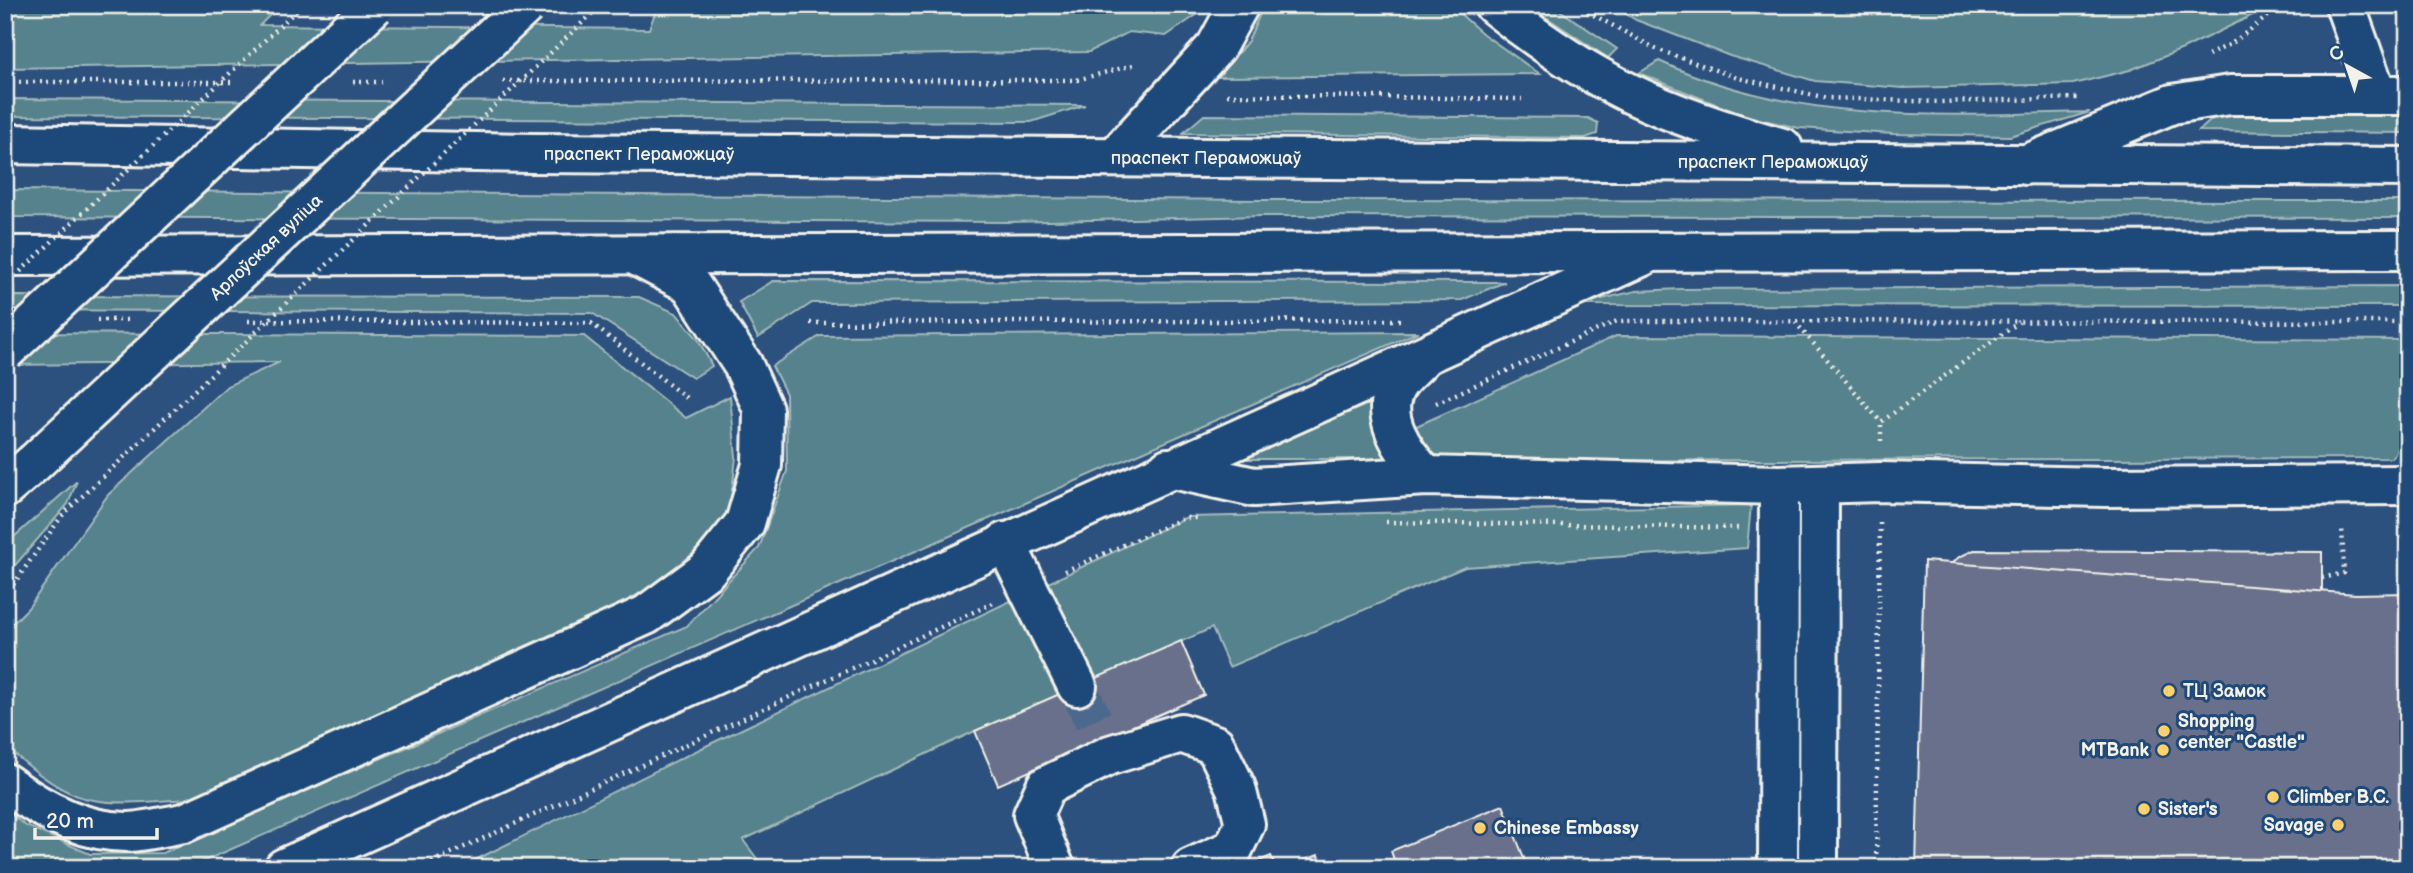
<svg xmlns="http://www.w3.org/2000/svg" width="2413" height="873" font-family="'Balsamiq Sans',sans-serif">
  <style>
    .green { fill: #54828c; stroke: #a4baba; stroke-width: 2 }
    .building { fill: #676f8c; stroke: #f4f1e8; stroke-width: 2 }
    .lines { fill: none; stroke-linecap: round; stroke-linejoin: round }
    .minor-tunnel { stroke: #4b698e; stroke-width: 38; stroke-dasharray: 38 19; stroke-linecap: butt }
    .minor-casing { stroke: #f4f1e8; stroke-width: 44 }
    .major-casing { stroke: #f4f1e8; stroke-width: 44 }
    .path { stroke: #f4f1e8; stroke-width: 4.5; stroke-dasharray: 2 5; stroke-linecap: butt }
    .minor { stroke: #1f4a7a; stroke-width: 38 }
    .major { stroke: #1f4a7a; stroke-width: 38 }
    .major-bridge-casing { stroke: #f4f1e8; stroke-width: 44; stroke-linecap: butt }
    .path-bridge { stroke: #f4f1e8; stroke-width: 4.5; stroke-dasharray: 2 5; stroke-linecap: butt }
    .major-bridge { stroke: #1f4a7a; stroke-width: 38 }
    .poi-dot { fill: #ffd166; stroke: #1f4a7a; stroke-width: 2.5 }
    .labels { text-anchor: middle; stroke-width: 6; stroke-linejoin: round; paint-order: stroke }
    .street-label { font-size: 18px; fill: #f4f1e8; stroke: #1f4a7a }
    .poi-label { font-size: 18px; font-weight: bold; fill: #f4f1e8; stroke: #1f4a7a; text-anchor: start }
  </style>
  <rect width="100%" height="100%" fill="#2d517e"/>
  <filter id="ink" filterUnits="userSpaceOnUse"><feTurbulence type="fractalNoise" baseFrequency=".0143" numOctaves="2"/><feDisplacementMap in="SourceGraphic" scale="14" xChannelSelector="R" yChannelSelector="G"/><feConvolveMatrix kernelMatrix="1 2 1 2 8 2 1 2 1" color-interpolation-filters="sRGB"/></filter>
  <g filter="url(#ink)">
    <g class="green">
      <polygon points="5,5 280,5 260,25 649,29 658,5 1211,5 1166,36 1129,32 1089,52 5,68"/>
      <polygon points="1264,5 1450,5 1483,34 1540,74 1218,77 1248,41"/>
      <polygon points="1528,5 1552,5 1617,49 1608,58"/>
      <polygon points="1612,5 2235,5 2259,12 2183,49 2130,70 2073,84 1903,88 1815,81 1730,56 1636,20"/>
      <path d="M1659 61C1799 125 1940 116 2090 112L2010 136 1893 134 1799 128 1745 116 1639 73Z"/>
      <polygon points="5,99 1085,105 1031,122 5,116"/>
      <polygon points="2408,103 2408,133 2199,131 2220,112"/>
      <polygon points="1204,115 1588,118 1598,123 1597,134 1585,138 1183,133"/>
      <polygon points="5,190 1262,200 2408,201 2408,218 1261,216 1008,222 5,217"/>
      <polygon points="773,281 1505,282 1462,300 812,303 758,338 739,302"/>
      <polygon points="2408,286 2408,306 1576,305 1636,291 1682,289"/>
      <polygon points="5,296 639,297 676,313 698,339 712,366 693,378 592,313 5,310"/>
      <polygon points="1418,332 188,868 5,868 5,810 26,826 90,854 163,853 687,626 759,548 787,471 786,394 772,366 820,336"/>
      <path d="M5 333 584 336 686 418 730 396 736 457 730 509 678 572 619 605 187 799C155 801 119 806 88 799 59 793 27 765 5 746V631L28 608 108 495 227 386 280 362 5 365Z"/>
      <polygon points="1616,336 2408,340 2408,436 2391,458 1435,461 1412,428"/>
      <polygon points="1375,401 1375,432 1391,459 1241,459"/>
      <polygon points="77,481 68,504 5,577 5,545"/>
      <polygon points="1751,505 1747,548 1465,567 1229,667 1212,628 975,731 743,840 764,868 459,868 708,745 1187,517"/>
    </g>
    <g class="building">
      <polygon points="1974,550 2322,552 2322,603 2408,603 2408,868 1929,868 1932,599 1936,583 1946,568 1959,557"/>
      <polygon points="1924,561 2356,594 2408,593 2408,868 1916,868"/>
      <polygon points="1181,641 1204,695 998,785 975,731"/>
      <polygon points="1503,805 1528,868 1397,868 1391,851"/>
      <polygon points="1318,855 1323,868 1285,868"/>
      <polygon points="1271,856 1276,868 1243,868"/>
    </g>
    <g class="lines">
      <polyline class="minor-tunnel" points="1077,686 1103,740"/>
      <g class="minor-casing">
        <g id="minor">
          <polyline points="2345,5 2377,95"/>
          <polyline points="2025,165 2172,104 2230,95 2408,95"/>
          <path d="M1422 358C1415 366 1405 374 1399 382 1375 414 1405 454 1426 476"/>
          <polyline points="1168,468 1254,487 1426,476 1779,485 1880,482 2105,487 2408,485"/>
          <polyline points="1005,542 1077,686"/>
          <polyline points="1055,868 1033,815 1046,786 1110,755 1181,733 1215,745 1236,788 1245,824 1233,849 1191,868"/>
          <polyline points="1778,868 1779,485"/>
          <polyline points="1818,868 1819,484"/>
        </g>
      </g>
      <g class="major-casing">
        <g id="major">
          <path d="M1494 5C1590 83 1665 115 1783 148"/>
          <polyline points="5,144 533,153 2408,167"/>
          <polyline points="1115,157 1216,47 1239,5"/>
          <polyline points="5,256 2408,250"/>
          <polyline points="5,488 34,463"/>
          <path d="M5 783C40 809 85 833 130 832 147 831 166 826 184 823L646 615 707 570 745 523 762 465 763 409 743 365 690 284 642 259"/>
          <path d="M284 868C737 663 1191 462 1643 256"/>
        </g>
      </g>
      <g class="path">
        <polyline points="1575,5 1656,49 1738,78 1827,98 1940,102 2077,98"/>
        <polyline points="2208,55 2231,44 2283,5"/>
        <polyline points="503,81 1077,80 1137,64"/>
        <polyline points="5,82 232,82"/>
        <polyline points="353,82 382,82"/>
        <polyline points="1227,95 1522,99"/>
        <polyline points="97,320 127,320"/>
        <polyline points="248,321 591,323 690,401"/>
        <polyline points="1795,322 1881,422 2019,322"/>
        <polyline points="810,323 1401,320"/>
        <polyline points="1436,403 1617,321 2408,322"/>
        <polyline points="1881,441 1881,422"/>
        <polyline points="1386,522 1738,528"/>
        <polyline points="1065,571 1184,518 1196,518"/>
        <polyline points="2322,578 2344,573 2342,526"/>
        <polyline points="5,596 64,513 103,477"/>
        <polyline points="419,868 993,603"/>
        <polyline points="1876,868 1880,522"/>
      </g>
      <use href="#minor" class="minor"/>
      <use href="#major" class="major"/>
      <g class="major-bridge-casing">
        <g id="major-bridge">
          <polyline points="5,351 375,5"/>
          <polyline points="34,463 526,5"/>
        </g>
      </g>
      <g class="path-bridge">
        <polyline points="5,286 302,5"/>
        <polyline points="103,477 601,5"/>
      </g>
      <use href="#major-bridge" class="major-bridge"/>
    </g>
  </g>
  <g class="poi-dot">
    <circle cx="2169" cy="691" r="7"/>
    <circle cx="2164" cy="731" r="7"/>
    <circle cx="2163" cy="750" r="7"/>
    <circle cx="2273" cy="797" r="7"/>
    <circle cx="2144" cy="809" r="7"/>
    <circle cx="2338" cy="825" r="7"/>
    <circle cx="1480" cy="828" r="7"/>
  </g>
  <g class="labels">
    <g class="street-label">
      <text x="639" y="160">праспект Пераможцаў</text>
      <text x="1206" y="164">праспект Пераможцаў</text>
      <text x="1773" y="168">праспект Пераможцаў</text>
      <text transform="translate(266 247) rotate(-43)" y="6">Арлоўская вуліца</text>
    </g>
    <g class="poi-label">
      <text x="2183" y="697">ТЦ Замок</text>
      <text x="2178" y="727">Shopping<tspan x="2178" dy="21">center "Castle"</tspan></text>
      <text x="2149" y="756" text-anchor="end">MTBank</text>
      <text x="2287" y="803">Climber B.C.</text>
      <text x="2158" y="815">Sister's</text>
      <text x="2324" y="831" text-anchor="end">Savage</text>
      <text x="1494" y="834">Chinese Embassy</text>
    </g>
  </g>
  <rect width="2413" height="873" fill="none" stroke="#1f4a7a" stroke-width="28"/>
  <rect x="14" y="14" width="2385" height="845" fill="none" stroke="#f4f1e8" stroke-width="2.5" filter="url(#ink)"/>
  <g transform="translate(2347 66) rotate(320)" stroke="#1f4a7a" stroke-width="5" paint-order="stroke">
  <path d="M0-5L12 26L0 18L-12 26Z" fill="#f4f1e8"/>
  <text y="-10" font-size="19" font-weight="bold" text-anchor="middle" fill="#f4f1e8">С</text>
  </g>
  <path d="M35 828v10h122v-10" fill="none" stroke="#f4f1e8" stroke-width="3.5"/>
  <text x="46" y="828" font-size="21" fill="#f4f1e8" stroke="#1f4a7a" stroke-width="5" paint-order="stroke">20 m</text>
</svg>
